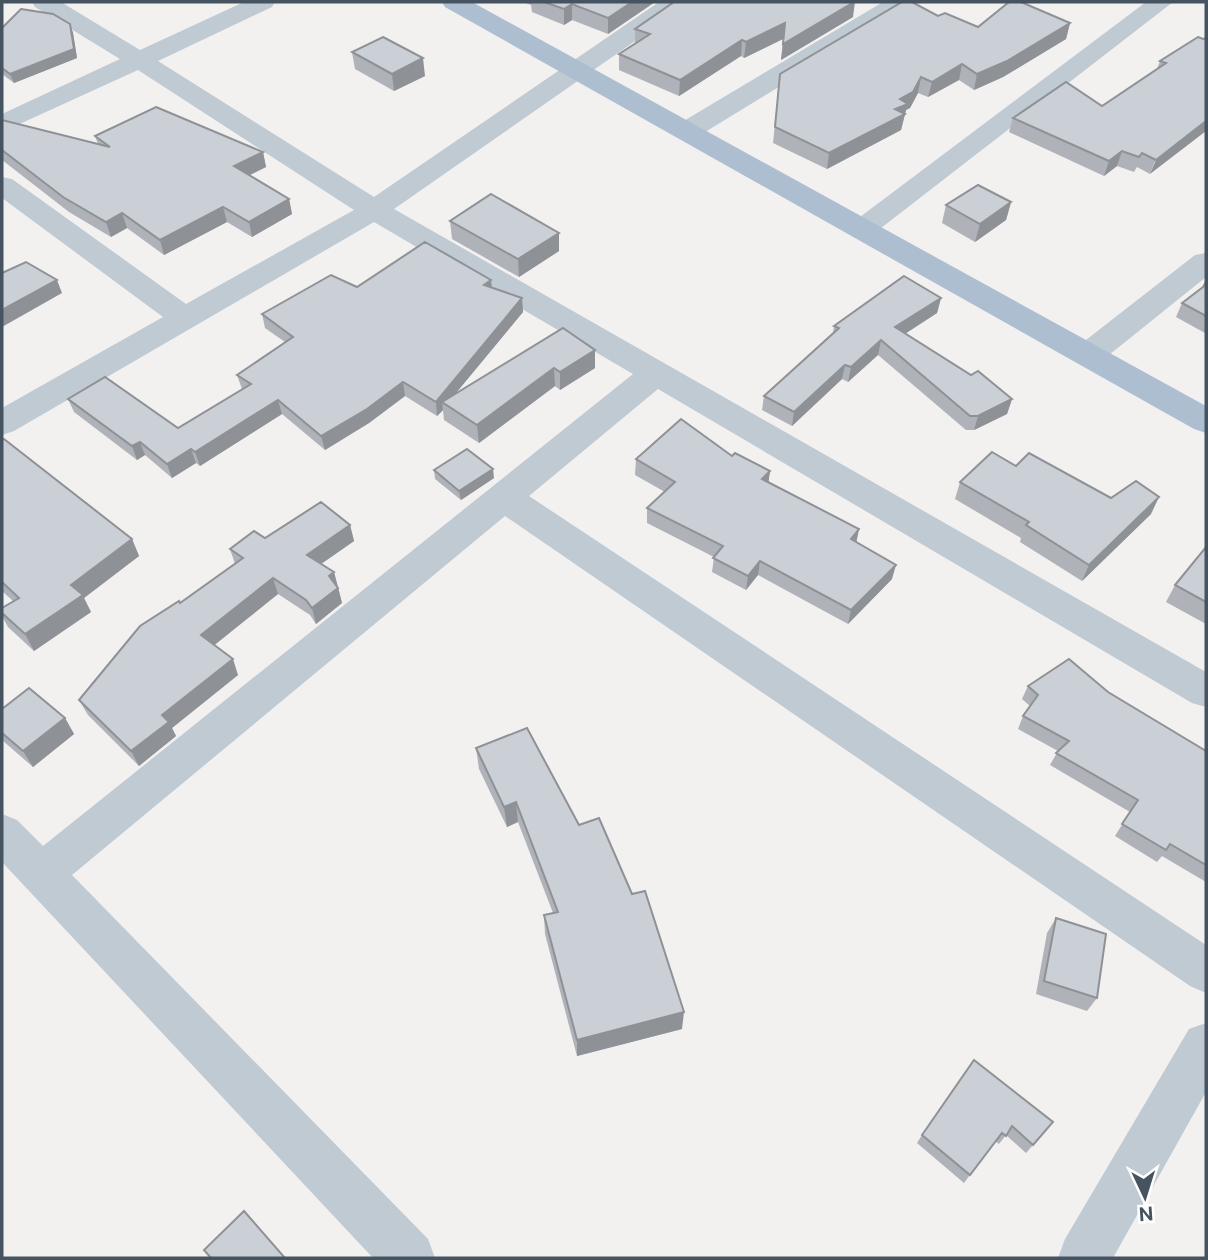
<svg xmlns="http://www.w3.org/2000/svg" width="1208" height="1260" font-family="'Public Sans',sans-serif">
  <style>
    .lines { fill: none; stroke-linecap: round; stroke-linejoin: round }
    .minor { fill: #bfcad3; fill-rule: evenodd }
    .major { fill: #adbed1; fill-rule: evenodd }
    .wall { fill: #afb2b8 }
    .shaded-wall { fill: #8e9196 }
    .building { fill: #cbcfd6; stroke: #8e9196; stroke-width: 2 }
  </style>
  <rect width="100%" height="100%" fill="#f3f0f0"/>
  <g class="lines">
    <g class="minor">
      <polygon points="32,2 61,2 140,50 244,2 275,2 272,7 158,61 374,197 659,2 687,2 684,7 394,209 1206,672 1206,707 1192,703 658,389 529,496 1206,945 1206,993 1190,986 505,516 72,875 428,1239 435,1258 373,1258 2,862 2,814 17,820 43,846 633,374 374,222 14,431 2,435 2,408 163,317 2,198 2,177 12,179 186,304 354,210 138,70 2,132 2,114 120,59 35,7"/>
      <polygon points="883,2 912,2 909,7 697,137 687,139 677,137 673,131 677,125"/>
      <polygon points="1146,2 1173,2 872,235 862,238 852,235 847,229 852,223"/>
      <polygon points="1206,253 1206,277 1099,363 1088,366 1077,363 1072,355 1077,347 1195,255"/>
      <polygon points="1206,1023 1206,1092 1113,1258 1058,1258 1065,1239 1189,1029"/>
    </g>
    <polygon class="major" points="442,2 472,2 1206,406 1206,433 1194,429 445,7"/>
  </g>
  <g class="wall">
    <polygon points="523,2 655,2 608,34 572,20 564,25 532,12 531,5"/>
    <polygon points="938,16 978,27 1070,23 1066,39 1003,77 974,90 959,80 928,97 918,93 910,108 906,110 901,130 827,169 773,143 780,74"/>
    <polygon points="853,17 781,60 783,39 744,58 741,56 679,96 619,70 619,54 635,44 635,29"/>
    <polygon points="70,24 73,33 77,58 14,83 2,74 2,28"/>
    <polygon points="1203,39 1150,174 1137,167 1134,172 1117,166 1104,176 1009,132 1013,118 1102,106 1157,69 1160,61"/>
    <polygon points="352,52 425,76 394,91 355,69"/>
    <polygon points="2,120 98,144 95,136 263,152 266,167 249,175 289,199 292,214 252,237 227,222 164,255 127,228 111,237 69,212 2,160"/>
    <polygon points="1011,202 1006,220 975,242 942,223 946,205"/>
    <polygon points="450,221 559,251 519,277 452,239"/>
    <polygon points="491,280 492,288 522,298 523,312 456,393 595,350 595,368 560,390 555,386 479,443 444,420 443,410 437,416 405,396 369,423 325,450 282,414 200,466 196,463 172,478 145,455 137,460 74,412 68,399 178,428 242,389 237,375 285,342 265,328 262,314 357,287"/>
    <polygon points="1206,282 1206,332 1205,333 1176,317 1182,303 1203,287"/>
    <polygon points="941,298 937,313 905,334 971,375 1012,399 1007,414 974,430 966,430 878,355 848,382 842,379 792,426 762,410 764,396 833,333 834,326"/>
    <polygon points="2,440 132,539 139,556 84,598 91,612 34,651 8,627 2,616 2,608 13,601 2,591"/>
    <polygon points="732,456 770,471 768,482 859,529 856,542 892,579 848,624 758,575 746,590 712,572 714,557 647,523 647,508 665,492 635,475 636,459"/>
    <polygon points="1016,466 1111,498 1151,514 1082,581 1020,542 1021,538 955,499 960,482"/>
    <polygon points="434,470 494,478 461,500 435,479"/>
    <polygon points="350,525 354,541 321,564 334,572 342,603 316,624 310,615 278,594 214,645 238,675 172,728 176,736 139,766 88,715 79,700 180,603 235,564 230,549 265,538"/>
    <polygon points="1206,547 1206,624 1166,602 1175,585"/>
    <polygon points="1028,686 1108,692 1206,751 1206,882 1162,856 1157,862 1115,836 1130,812 1050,765 1058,751 1018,729 1023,716 1030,706 1022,699"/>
    <polygon points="2,709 65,718 74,734 33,767 2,740"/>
    <polygon points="476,748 682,1029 577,1056 545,934 544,915 553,913 518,822 507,827 479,769"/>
    <polygon points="1056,918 1097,998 1087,1011 1036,994 1047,933"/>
    <polygon points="1053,1122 1026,1153 1006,1135 999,1144 995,1141 964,1183 917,1143 922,1135"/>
  </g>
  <g class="shaded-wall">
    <polygon points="632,2 655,2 608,34 608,18"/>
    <polygon points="855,2 853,17 781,60 783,44"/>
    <polygon points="572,4 572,20 564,25 564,9"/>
    <polygon points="785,23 783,39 744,58 746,42"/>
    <polygon points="1070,23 1066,39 1003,77 974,90 977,74"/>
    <polygon points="70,24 73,33 77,58 14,83 10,74"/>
    <polygon points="742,40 741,56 679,96 680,80"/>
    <polygon points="423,58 425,76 394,91 392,74"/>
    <polygon points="962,64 959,80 928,97 932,82"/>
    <polygon points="921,77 918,93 910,108 906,110 901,130 827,169 829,153 895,109 900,99"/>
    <polygon points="1206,121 1206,131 1150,174 1156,160"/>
    <polygon points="1122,151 1117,166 1104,176 1109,161"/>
    <polygon points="263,152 266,167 238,181 234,166"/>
    <polygon points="289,199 292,214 252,237 249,222"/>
    <polygon points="1011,202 1006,220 975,242 980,224"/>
    <polygon points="223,207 227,222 164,255 160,240"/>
    <polygon points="122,213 127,228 111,237 106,222"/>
    <polygon points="559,233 559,251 519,277 518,259"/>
    <polygon points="57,280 62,293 2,327 2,310"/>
    <polygon points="491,280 492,294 484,285"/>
    <polygon points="522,298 523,312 446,405 442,402 443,410 437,416 436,402"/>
    <polygon points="941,298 937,313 892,342 895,327"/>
    <polygon points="881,340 878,355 848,382 851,367"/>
    <polygon points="595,350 595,368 560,390 560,372"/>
    <polygon points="845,365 842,379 792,426 794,412"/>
    <polygon points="554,368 555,386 479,443 477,425"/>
    <polygon points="403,382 405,396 369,423 325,450 321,436"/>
    <polygon points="1012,399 1007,414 974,430 978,416"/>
    <polygon points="278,400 282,414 200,466 195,452"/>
    <polygon points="140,442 145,455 137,460 132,446"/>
    <polygon points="191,449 196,463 172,478 167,464"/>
    <polygon points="493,469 494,478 461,500 459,491"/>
    <polygon points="770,471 768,486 762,479"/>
    <polygon points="1159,497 1151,514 1082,581 1089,565"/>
    <polygon points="350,525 354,541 311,571 307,555"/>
    <polygon points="859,529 856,544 851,539"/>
    <polygon points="132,539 139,556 84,598 91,612 34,651 25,634 71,585"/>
    <polygon points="760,561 758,575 746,590 748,576"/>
    <polygon points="896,565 892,579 848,624 851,610"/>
    <polygon points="334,572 342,603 316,624 312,608 329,576"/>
    <polygon points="273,578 278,594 207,651 201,635"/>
    <polygon points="233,659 238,675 172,728 176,736 139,766 131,751 162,715"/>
    <polygon points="65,718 74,734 33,767 23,751"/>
    <polygon points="516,802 518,822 507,827 504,807"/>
    <polygon points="684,1012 682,1029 577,1056 577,1040"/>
  </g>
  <g class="building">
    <polygon points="544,2 632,2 608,18 572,4 564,9"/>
    <polygon points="674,2 854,2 783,44 785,23 746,42 742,40 680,80 619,54 650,34 635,29"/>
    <polygon points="902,2 912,2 938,16 945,13 978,27 1009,2 1021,2 1070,23 1007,61 977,74 962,64 932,82 921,77 913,92 900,99 908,104 895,109 905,114 829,153 775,127 780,74"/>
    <polygon points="21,9 53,14 70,24 74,49 10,74 2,68 2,28"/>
    <polygon points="383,37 423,58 392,74 352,52"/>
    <polygon points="1198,37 1203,39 1206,38 1206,121 1156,160 1142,153 1139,157 1122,151 1109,161 1013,118 1066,82 1102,106 1166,63 1160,61"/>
    <polygon points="156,107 263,152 234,166 289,199 249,222 223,207 160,240 122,213 106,222 63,197 2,150 2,120 110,147 95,136"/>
    <polygon points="978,185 1011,202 980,224 946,205"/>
    <polygon points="491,194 559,233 518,259 450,221"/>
    <polygon points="425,242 491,280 484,285 522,298 436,402 403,382 367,409 321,436 278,400 195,452 191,449 167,464 140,442 132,446 68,399 105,377 178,428 251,384 237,375 293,337 262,314 331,275 357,287"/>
    <polygon points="26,262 57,280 2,310 2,273"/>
    <polygon points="904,276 941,298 895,327 971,375 978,371 1012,399 978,416 970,416 881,340 851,367 845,365 794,412 764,396 839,328 834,326"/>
    <polygon points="1206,282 1206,316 1182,303 1203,287"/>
    <polygon points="563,328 595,350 560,372 554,368 477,425 442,402"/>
    <polygon points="681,419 732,456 735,453 770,471 762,479 859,529 851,539 896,565 851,610 760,561 748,576 713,558 723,546 647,508 675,482 636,459"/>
    <polygon points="4,439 132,539 71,585 83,595 25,634 2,613 2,608 19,598 2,582 2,440"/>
    <polygon points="467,449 493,469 459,491 434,470"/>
    <polygon points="992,452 1016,466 1029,453 1111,498 1136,481 1159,497 1089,565 1026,525 1029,522 960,482"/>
    <polygon points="321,502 350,525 307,555 334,572 329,576 338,588 312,608 306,600 273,578 201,635 233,659 162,715 169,722 131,751 79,700 140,626 179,601 180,603 243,558 230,549 254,531 265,538"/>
    <polygon points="1206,547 1206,602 1175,585"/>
    <polygon points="1069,659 1108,692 1206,751 1206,865 1170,844 1166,850 1122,824 1138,800 1056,753 1069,741 1023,716 1038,695 1028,686"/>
    <polygon points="29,688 65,718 23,751 2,733 2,709"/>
    <polygon points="527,728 579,825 599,818 632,894 645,891 684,1012 577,1040 544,915 558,912 516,802 504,807 476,748"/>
    <polygon points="1056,918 1106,934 1097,998 1044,981"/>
    <polygon points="974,1060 1053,1122 1033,1145 1012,1126 1006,1136 1002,1133 970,1175 922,1135"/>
    <polygon points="244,1211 285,1258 211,1258 204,1250"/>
  </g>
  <rect width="1208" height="1260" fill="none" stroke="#465360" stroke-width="7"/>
  <g transform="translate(1145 1197) rotate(176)" stroke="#ffffff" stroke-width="5" paint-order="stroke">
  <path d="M0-5L12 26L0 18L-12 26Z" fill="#465360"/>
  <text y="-10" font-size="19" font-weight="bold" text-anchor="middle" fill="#465360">N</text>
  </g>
</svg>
